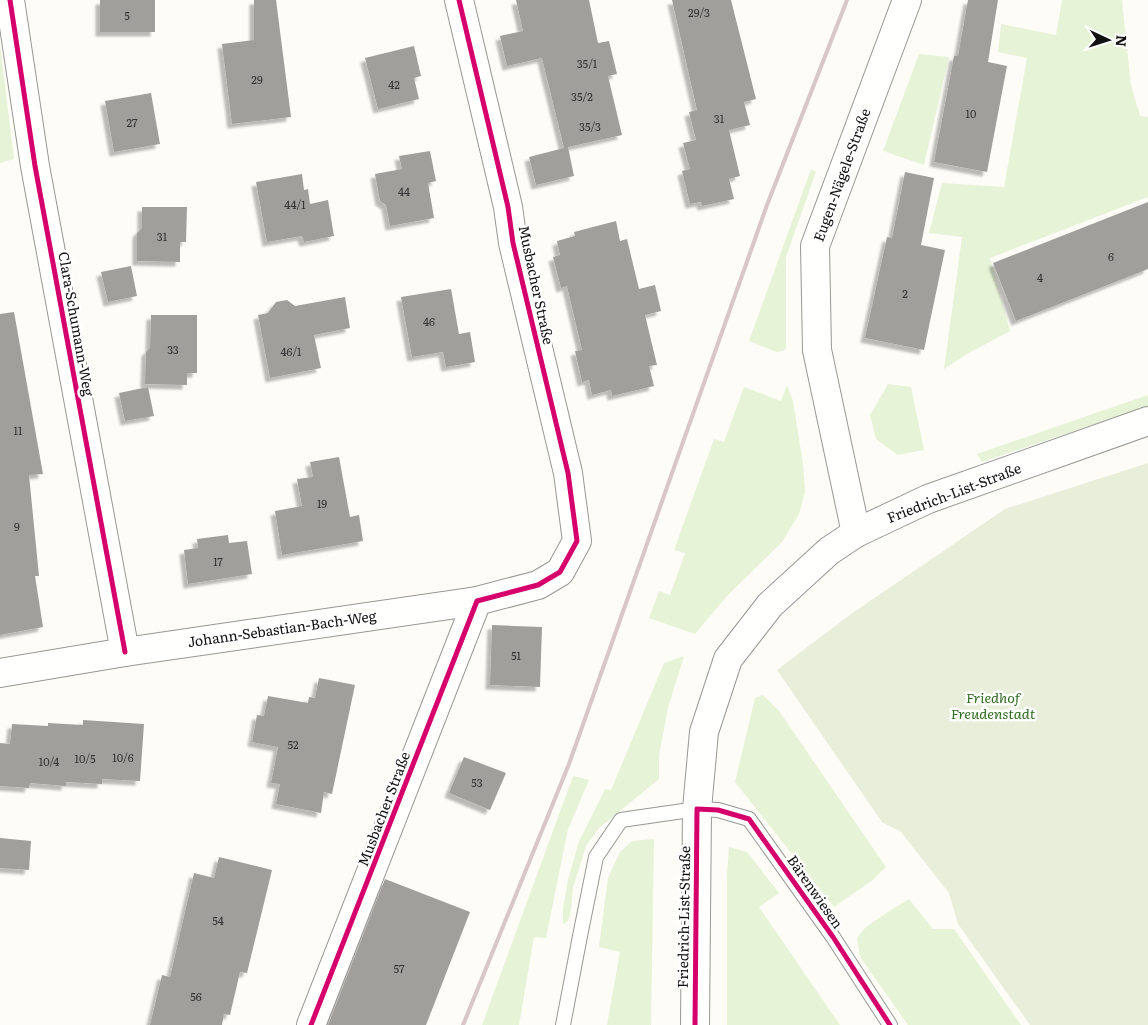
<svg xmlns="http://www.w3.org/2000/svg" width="1148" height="1025" font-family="Literata,serif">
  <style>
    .green { fill: #e7f3d7 }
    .cemetery { fill: #e9eedb }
    .building { fill: #a19f9c; filter: url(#shadow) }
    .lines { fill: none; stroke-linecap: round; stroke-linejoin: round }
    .service-casing { stroke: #979795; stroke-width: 16 }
    .minor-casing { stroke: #979795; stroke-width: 30 }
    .service { stroke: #fffffe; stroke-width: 14 }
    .minor { stroke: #fffffe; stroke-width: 28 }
    .rail { stroke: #d9c6c7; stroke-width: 4 }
    .cycleway-casing { stroke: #fff; stroke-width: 8 }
    .cycleway { stroke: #d6006c; stroke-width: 5 }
    .labels { text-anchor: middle; stroke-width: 5; stroke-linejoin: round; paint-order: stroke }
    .number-label { font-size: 11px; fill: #353434 }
    .street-label { font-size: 14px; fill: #111; stroke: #fff }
    .park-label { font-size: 14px; font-style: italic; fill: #2f6b1f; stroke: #fff }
  </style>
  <defs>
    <filter id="shadow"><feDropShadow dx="-4.5" dy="4.5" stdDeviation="1" flood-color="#0004"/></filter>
  </defs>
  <rect width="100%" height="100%" fill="#fdfcf7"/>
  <g class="green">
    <polygon points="1062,0 1122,0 1131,85 1140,116 1148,117 1148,197 990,258 1010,331 967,354 944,369 962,237 929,233 942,183 1004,187 1027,58 998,52 1001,24 1056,35"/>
    <polygon points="0,45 14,159 0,163"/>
    <polygon points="919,54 949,57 924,165 883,151"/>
    <polygon points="811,169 816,172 786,257 786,348 783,351 777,352 749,341"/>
    <polygon points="888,384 911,387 924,450 898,455 876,439 870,415"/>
    <polygon points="787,385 793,401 803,464 805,492 799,514 782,542 726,597 695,634 649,618 659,591 670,595 685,553 674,550 714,439 724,442 744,387 781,401"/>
    <polygon points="1148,395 1148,406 982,462 977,454"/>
    <polygon points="684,656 668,708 659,755 659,779 599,828 586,846 573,888 570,916 567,922 563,924 563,909 568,880 579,841 605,789 611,790 664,663"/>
    <polygon points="763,695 779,711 886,867 873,880 834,907 735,782 755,698"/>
    <polygon points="573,776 589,780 568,829 546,938 534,937 519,1025 482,1025"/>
    <polygon points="654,839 651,1025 607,1025 620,952 599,947 608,878 620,852 632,841"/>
    <polygon points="729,847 747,852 779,893 759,907 840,1025 727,1025 727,875"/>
    <polygon points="909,899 933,929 954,929 1021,1025 908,1025 860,957 857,938 865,928 883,915"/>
  </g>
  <polygon class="cemetery" points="1148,463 1148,1025 1030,1025 958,924 949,893 901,832 882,822 777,670 851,614 1005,509"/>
  <g class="building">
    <rect x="100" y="0" width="55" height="32"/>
    <polygon points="254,0 276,0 291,117 232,124 222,44 254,40"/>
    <polygon points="516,0 589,0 598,43 609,41 617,74 608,76 622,135 568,147 574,176 536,185 529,157 564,148 542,58 507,66 500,36 523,31"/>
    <polygon points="672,0 731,0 756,99 744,102 750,125 729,130 740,176 729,179 734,199 702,206 701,202 690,204 682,171 690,169 683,143 696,140 689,112 697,110"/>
    <polygon points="968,0 998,0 988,62 1007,66 987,172 934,162 954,56 958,56"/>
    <polygon points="414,46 421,76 414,78 419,99 378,109 365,58"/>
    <polygon points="151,93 160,144 114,152 105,101"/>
    <polygon points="430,151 436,181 428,183 434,218 390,226 386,205 380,201 375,174 402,169 399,156"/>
    <polygon points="905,172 934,178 921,245 945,250 924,350 865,338 887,237 892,238"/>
    <polygon points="302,174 304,190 308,189 310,204 328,200 334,236 304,242 302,236 267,242 256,182"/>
    <polygon points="1148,202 1148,269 1016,321 993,263"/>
    <polygon points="142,207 187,207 186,242 180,242 180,262 137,261 137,233 142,228"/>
    <polygon points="616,221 620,241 627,239 639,289 655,285 661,311 645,315 657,365 649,366 654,386 612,396 611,390 592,395 589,380 582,382 575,351 582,350 567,286 561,288 553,257 560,255 557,241 575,236 574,232"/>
    <polygon points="131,266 137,296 108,302 101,272"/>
    <polygon points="451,289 459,334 470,332 475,362 446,367 443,352 412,357 401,297"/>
    <polygon points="345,297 350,328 314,335 321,368 270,378 258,315 268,313 276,302 287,300 295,306"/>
    <polygon points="14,312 43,474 29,475 39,576 35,576 43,627 0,635 0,314"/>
    <polygon points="151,315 197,315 197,373 187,373 187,385 145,384 146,352 150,348"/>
    <polygon points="148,387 154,416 125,421 119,393"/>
    <polygon points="339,457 350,517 359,515 363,541 282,555 275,511 302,506 297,479 313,477 310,462"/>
    <polygon points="228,535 229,543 247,541 252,574 188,584 184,550 198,548 197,539"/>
    <polygon points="492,625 542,627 540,687 490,685"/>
    <polygon points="319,678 355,685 332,794 324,792 321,813 276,804 280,784 271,783 278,747 252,742 257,715 264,716 268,696 308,703 309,697 315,698"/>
    <polygon points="83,720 144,724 140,781 102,779 102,784 66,782 66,786 30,783 29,788 0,786 0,743 10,744 12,724 48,726 48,723 83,725"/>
    <polygon points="464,757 506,773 490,810 449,793"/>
    <polygon points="0,838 31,841 29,870 0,868"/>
    <polygon points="219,857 272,870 247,973 240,972 230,1015 224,1014 222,1025 150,1025 162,975 170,977 194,873 214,878"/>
    <polygon points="385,879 470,912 426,1025 328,1025"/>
  </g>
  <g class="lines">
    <g class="service-casing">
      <polyline id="service" points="563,1025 580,936 596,857 621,820 697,809 718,810 749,819 833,937 890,1025"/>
    </g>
    <g class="minor-casing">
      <g id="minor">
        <polyline points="10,0 35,166 125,652"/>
        <polyline points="856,533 817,350 815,246 907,0"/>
        <polyline points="0,673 125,652 477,601 538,585 560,572 577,541 568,473 513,243 508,207 459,0"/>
        <polyline points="311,1025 477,601"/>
        <polyline points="695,1025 697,809 704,732 728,659 770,605 829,551 856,533 928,499 1148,421"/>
      </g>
    </g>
    <use href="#service" class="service"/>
    <use href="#minor" class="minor"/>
    <polyline class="rail" points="463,1025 569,764 767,205 847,0"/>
    <g class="cycleway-casing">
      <g id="cycleway">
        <polyline points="10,0 35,166 125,652"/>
        <polyline points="311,1025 477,601 538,585 560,572 577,541 568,473 513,243 508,207 459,0"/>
        <polyline points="695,1025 697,809 718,810 749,819 833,937 890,1025"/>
      </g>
    </g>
    <use href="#cycleway" class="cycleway"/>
  </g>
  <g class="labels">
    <g class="number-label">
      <text x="699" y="17">29/3</text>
      <text x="127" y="20">5</text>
      <text x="587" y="68">35/1</text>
      <text x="257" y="84">29</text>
      <text x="394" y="89">42</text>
      <text x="582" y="101">35/2</text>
      <text x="971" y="118">10</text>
      <text x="719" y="123">31</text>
      <text x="132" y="127">27</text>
      <text x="590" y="131">35/3</text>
      <text x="404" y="196">44</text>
      <text x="295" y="209">44/1</text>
      <text x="162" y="241">31</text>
      <text x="1111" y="261">6</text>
      <text x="1040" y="282">4</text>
      <text x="905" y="298">2</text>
      <text x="429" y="326">46</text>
      <text x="173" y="354">33</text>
      <text x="291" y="356">46/1</text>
      <text x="18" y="435">11</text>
      <text x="322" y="508">19</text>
      <text x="17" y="531">9</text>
      <text x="218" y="566">17</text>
      <text x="516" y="660">51</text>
      <text x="293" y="749">52</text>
      <text x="123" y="762">10/6</text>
      <text x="85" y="763">10/5</text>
      <text x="49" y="766">10/4</text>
      <text x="477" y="787">53</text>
      <text x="218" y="925">54</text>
      <text x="399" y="973">57</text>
      <text x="196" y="1001">56</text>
    </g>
    <g class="street-label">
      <text transform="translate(842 175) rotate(-70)" y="5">Eugen-Nägele-Straße</text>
      <text transform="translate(536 285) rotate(78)" y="5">Musbacher Straße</text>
      <text transform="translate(76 324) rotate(80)" y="5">Clara-Schumann-Weg</text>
      <text transform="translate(954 493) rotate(-21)" y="5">Friedrich-List-Straße</text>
      <text transform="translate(282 629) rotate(-8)" y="5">Johann-Sebastian-Bach-Weg</text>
      <text transform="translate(384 809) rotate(-69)" y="5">Musbacher Straße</text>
      <text transform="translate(815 892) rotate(55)" y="5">Bärenwiesen</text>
      <text transform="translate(684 917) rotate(-89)" y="5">Friedrich-List-Straße</text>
    </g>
    <g class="park-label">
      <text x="993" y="703">Friedhof<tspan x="993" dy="16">Freudenstadt</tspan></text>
    </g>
  </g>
  <g transform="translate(1108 40) rotate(94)" stroke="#ffffff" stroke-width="4" paint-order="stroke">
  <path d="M0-4L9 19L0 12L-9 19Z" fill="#111111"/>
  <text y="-8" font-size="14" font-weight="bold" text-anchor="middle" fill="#111111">N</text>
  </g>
</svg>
